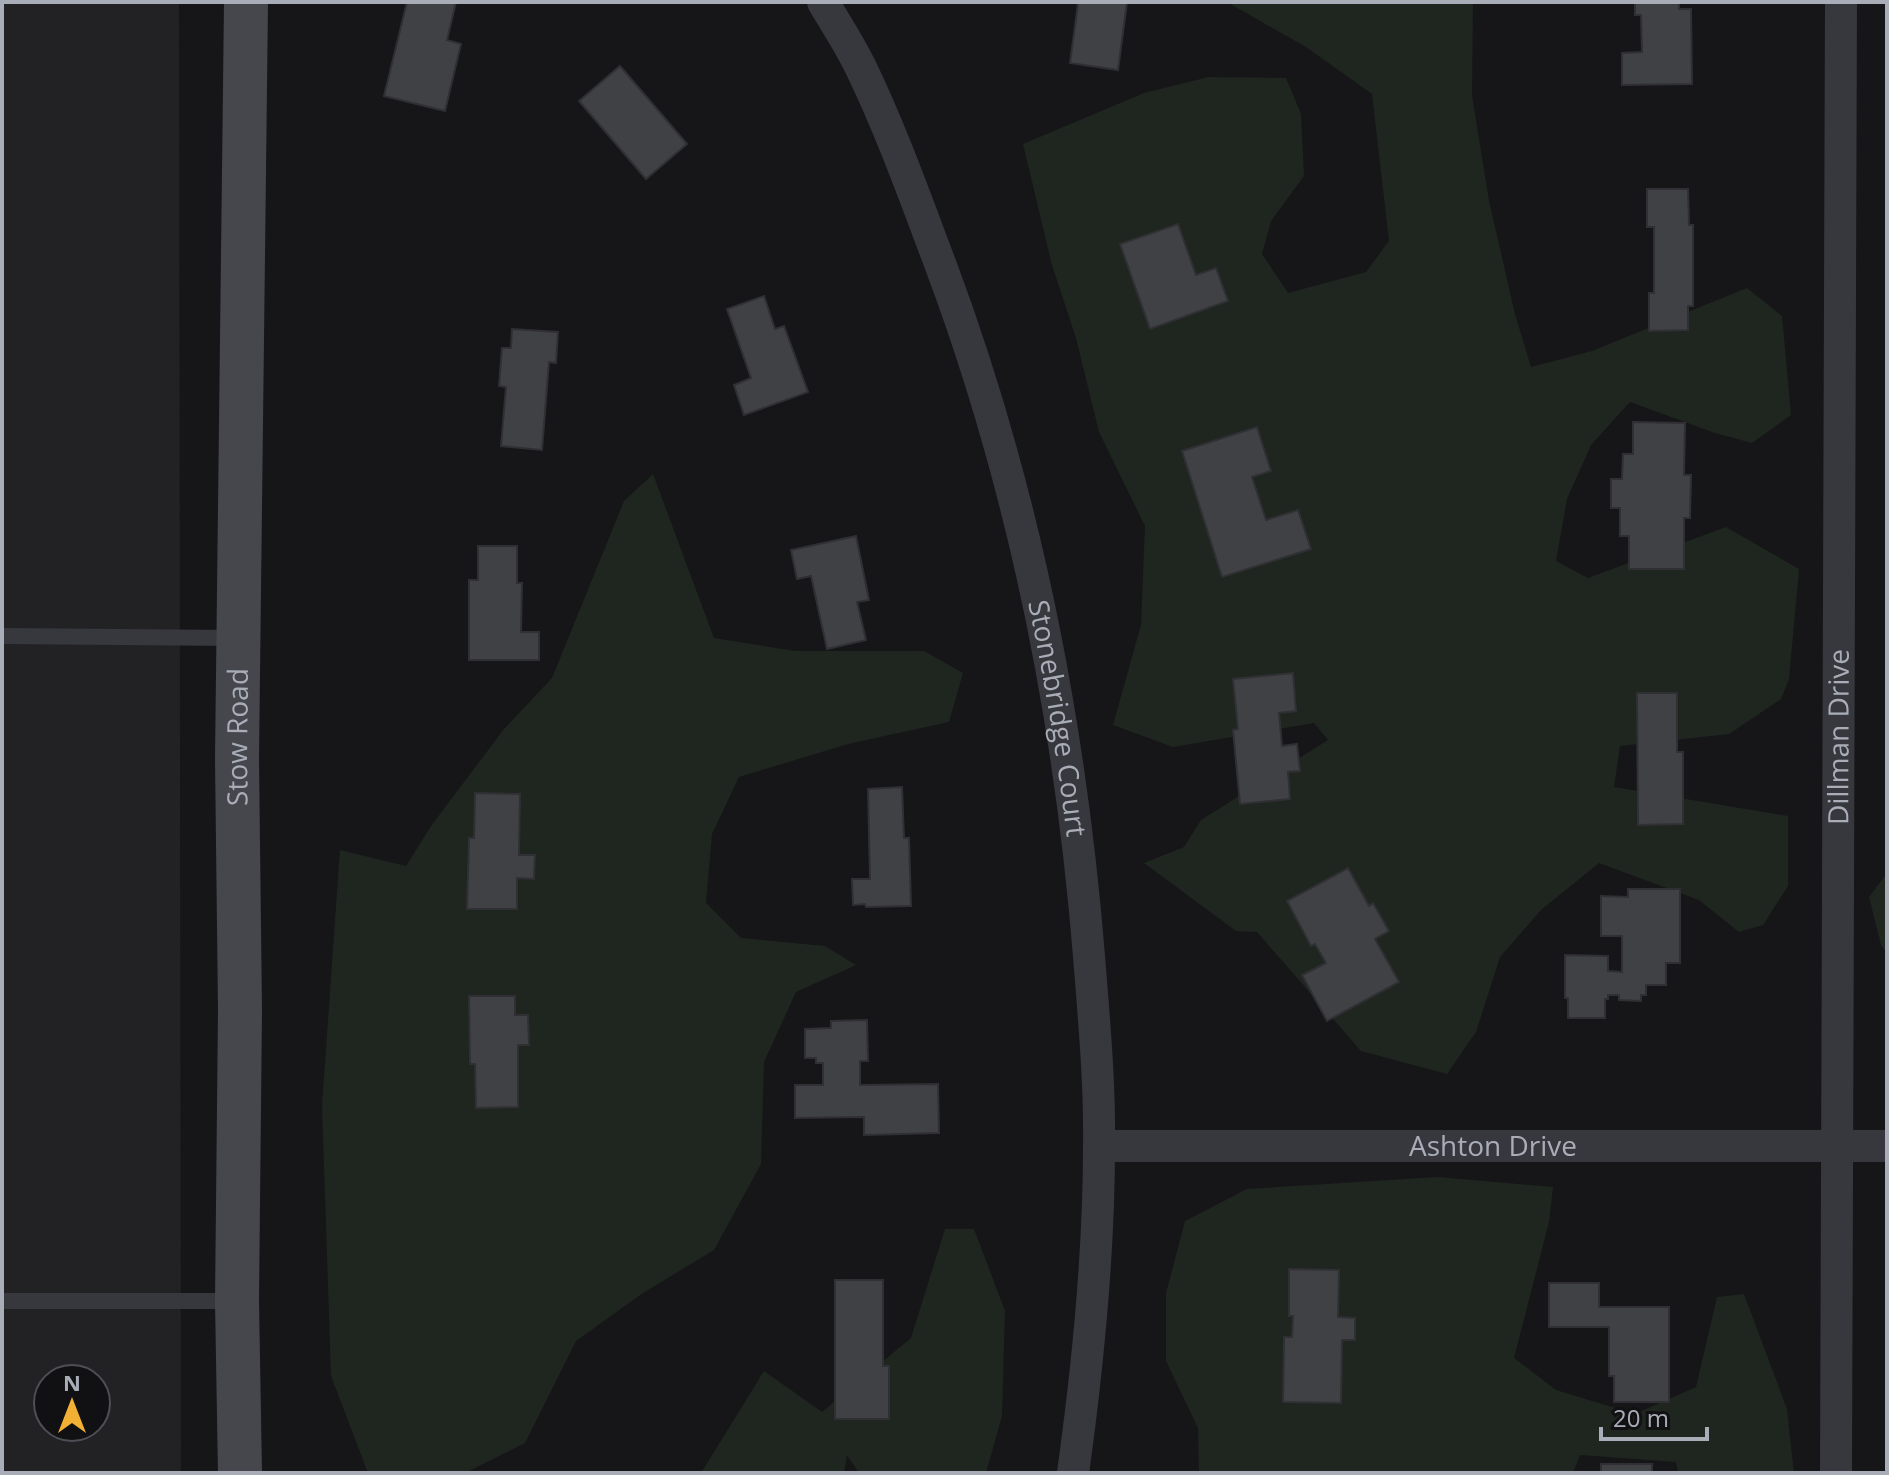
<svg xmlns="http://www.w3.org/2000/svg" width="1889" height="1475" font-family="'Open Sans',sans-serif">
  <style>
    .built { fill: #222225; fill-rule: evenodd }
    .green { fill: #1e261f }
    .building { fill: #404145; stroke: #303034; stroke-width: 2 }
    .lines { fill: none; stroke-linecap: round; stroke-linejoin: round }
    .lane { stroke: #37383d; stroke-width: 16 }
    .street { stroke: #37383d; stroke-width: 32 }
    .secondary { stroke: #45474d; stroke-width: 44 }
    .labels { text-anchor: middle; stroke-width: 8; stroke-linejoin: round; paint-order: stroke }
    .street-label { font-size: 28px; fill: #a8adb8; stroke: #111113 }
  </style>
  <rect width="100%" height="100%" fill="#161618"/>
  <path class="built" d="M2 2H179L181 1473H2ZM48 1379H96V1427H48Z"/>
  <g class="green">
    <polygon points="1227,2 1473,2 1472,95 1489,201 1515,314 1531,367 1592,351 1747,288 1782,316 1791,415 1752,443 1715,433 1630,402 1591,445 1567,499 1556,561 1588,578 1726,527 1799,569 1789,679 1781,699 1729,734 1620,746 1614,787 1788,816 1788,886 1763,925 1739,932 1699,900 1599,863 1541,910 1500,957 1476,1032 1447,1074 1361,1051 1257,932 1236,931 1144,863 1184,847 1201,820 1328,740 1314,723 1173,747 1113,725 1141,625 1145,526 1099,432 1076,338 1052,265 1023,144 1144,93 1209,77 1286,78 1301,114 1304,176 1271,221 1262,254 1288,293 1366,272 1389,241 1372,94 1306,47"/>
    <polygon points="653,474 714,638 795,651 924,651 963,673 949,722 848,744 739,777 712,834 706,903 741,938 825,946 856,965 796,992 764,1062 761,1164 714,1250 643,1293 576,1341 525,1443 465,1473 368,1473 331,1376 322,1105 340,850 406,866 431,826 504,729 552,678 624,501"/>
    <polygon points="1887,873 1887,953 1881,945 1869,897"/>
    <polygon points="1438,1177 1553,1187 1549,1222 1514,1358 1556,1390 1635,1414 1696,1387 1717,1297 1744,1294 1787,1409 1794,1473 1678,1473 1676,1462 1580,1455 1573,1473 1199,1473 1198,1428 1166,1361 1166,1293 1185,1221 1247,1189"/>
    <polygon points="945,1229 974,1229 1005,1311 1002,1416 986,1473 859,1473 847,1455 844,1473 701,1473 764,1371 822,1412 911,1338"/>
  </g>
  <g class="building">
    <polygon points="407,2 456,2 447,40 461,44 445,111 384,96"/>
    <polygon points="1074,2 1127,2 1118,70 1070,63 1078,4"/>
    <polygon points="1635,2 1679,2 1679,9 1691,9 1692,84 1622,85 1622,53 1642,52 1641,15 1635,15"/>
    <polygon points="620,66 687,144 646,179 579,101"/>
    <polygon points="1647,189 1688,189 1689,225 1693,225 1693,306 1688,306 1688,330 1649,331 1649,293 1654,293 1654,227 1647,227"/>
    <polygon points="1178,224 1196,275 1216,268 1228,301 1150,329 1120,244"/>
    <polygon points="764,296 775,329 784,326 808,392 744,415 734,385 751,378 727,309"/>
    <polygon points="512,329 558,332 556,363 549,362 542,450 501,446 506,387 499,386 502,348 511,348"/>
    <polygon points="1633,422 1685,423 1684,475 1691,475 1690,518 1684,518 1684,569 1629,569 1629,536 1620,536 1620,508 1611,508 1611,479 1622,479 1623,454 1633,454"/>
    <polygon points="1257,427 1271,471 1252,477 1266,520 1298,510 1311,549 1222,577 1182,451"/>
    <polygon points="856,536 869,600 857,602 866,640 827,649 811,576 797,579 791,550"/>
    <polygon points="478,546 517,546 517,583 522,583 521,632 539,632 539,660 469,660 469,580 478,580"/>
    <polygon points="1293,673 1296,711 1279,713 1282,746 1297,744 1300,771 1288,772 1290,799 1240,804 1233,730 1238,729 1233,679"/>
    <polygon points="1637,693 1677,693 1677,752 1683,752 1683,824 1638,825"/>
    <polygon points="902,787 904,838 909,838 911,906 866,907 865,904 853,905 852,879 870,879 868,789"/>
    <polygon points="475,793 520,794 519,855 535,855 534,879 517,878 517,909 467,909 469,838 474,838"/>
    <polygon points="1348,868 1369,906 1373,903 1389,931 1375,939 1399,982 1327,1021 1302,975 1326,963 1315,944 1311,946 1287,901"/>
    <polygon points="1628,889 1680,889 1680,963 1666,963 1666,985 1646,985 1646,995 1641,995 1641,1001 1619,1000 1619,995 1608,995 1608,999 1605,999 1605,1018 1568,1018 1568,998 1565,998 1565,955 1608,956 1608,971 1622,972 1622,936 1601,936 1601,896 1628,897"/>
    <polygon points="469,996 515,996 515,1015 528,1015 529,1045 518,1045 518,1107 476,1108 475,1064 470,1064"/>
    <polygon points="867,1020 868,1061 860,1061 860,1085 938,1084 939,1133 864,1135 864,1117 795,1118 795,1085 823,1085 823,1063 816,1063 816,1058 805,1058 805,1029 831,1028 831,1021"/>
    <polygon points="1289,1269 1339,1270 1338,1317 1355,1318 1355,1340 1342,1340 1341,1403 1283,1402 1284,1337 1292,1337 1293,1316 1289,1316"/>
    <polygon points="835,1280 883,1280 883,1366 889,1366 889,1419 835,1419"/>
    <polygon points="1549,1283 1599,1283 1599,1307 1669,1307 1669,1402 1614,1402 1614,1376 1609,1376 1609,1327 1549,1327"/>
    <rect x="1601" y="1464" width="51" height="9"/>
  </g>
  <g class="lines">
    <g class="lane">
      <polyline points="2,636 236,638"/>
      <polyline points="2,1301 236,1301"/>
    </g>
    <g class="street">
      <path id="s1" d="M823 2C836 24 850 45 861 68 892 132 916 200 941 266 1024 488 1070 721 1089 956 1094 1020 1100 1083 1099 1147 1099 1256 1088 1365 1073 1473"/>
      <path id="s2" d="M1099 1146H1887"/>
      <path id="s3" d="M1836 1473 1841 2"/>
    </g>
    <path class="secondary" id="s4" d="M240 1473 237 1301 240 1010 237 759 246 2"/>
  </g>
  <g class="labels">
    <g class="street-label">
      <text dy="10" stroke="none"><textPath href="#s1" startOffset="758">Stonebridge Court</textPath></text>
      <text dy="10" stroke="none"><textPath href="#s4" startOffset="736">Stow Road</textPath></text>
      <text dy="10" stroke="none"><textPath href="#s3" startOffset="736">Dillman Drive</textPath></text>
      <text dy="10" stroke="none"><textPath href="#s2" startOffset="394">Ashton Drive</textPath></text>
    </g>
  </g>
  <rect width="1889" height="1475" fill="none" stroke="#a8adb8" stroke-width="8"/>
  <g transform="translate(72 1403)"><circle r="38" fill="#111113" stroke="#4d4f55" stroke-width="2"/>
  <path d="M0-6L14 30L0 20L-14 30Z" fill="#f2b134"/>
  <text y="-12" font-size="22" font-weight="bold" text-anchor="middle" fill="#a8adb8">N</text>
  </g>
  <path d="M1601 1427v12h106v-12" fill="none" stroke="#a8adb8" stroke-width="4"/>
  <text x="1613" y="1427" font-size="24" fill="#a8adb8" stroke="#111113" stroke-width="6" paint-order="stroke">20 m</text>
</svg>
